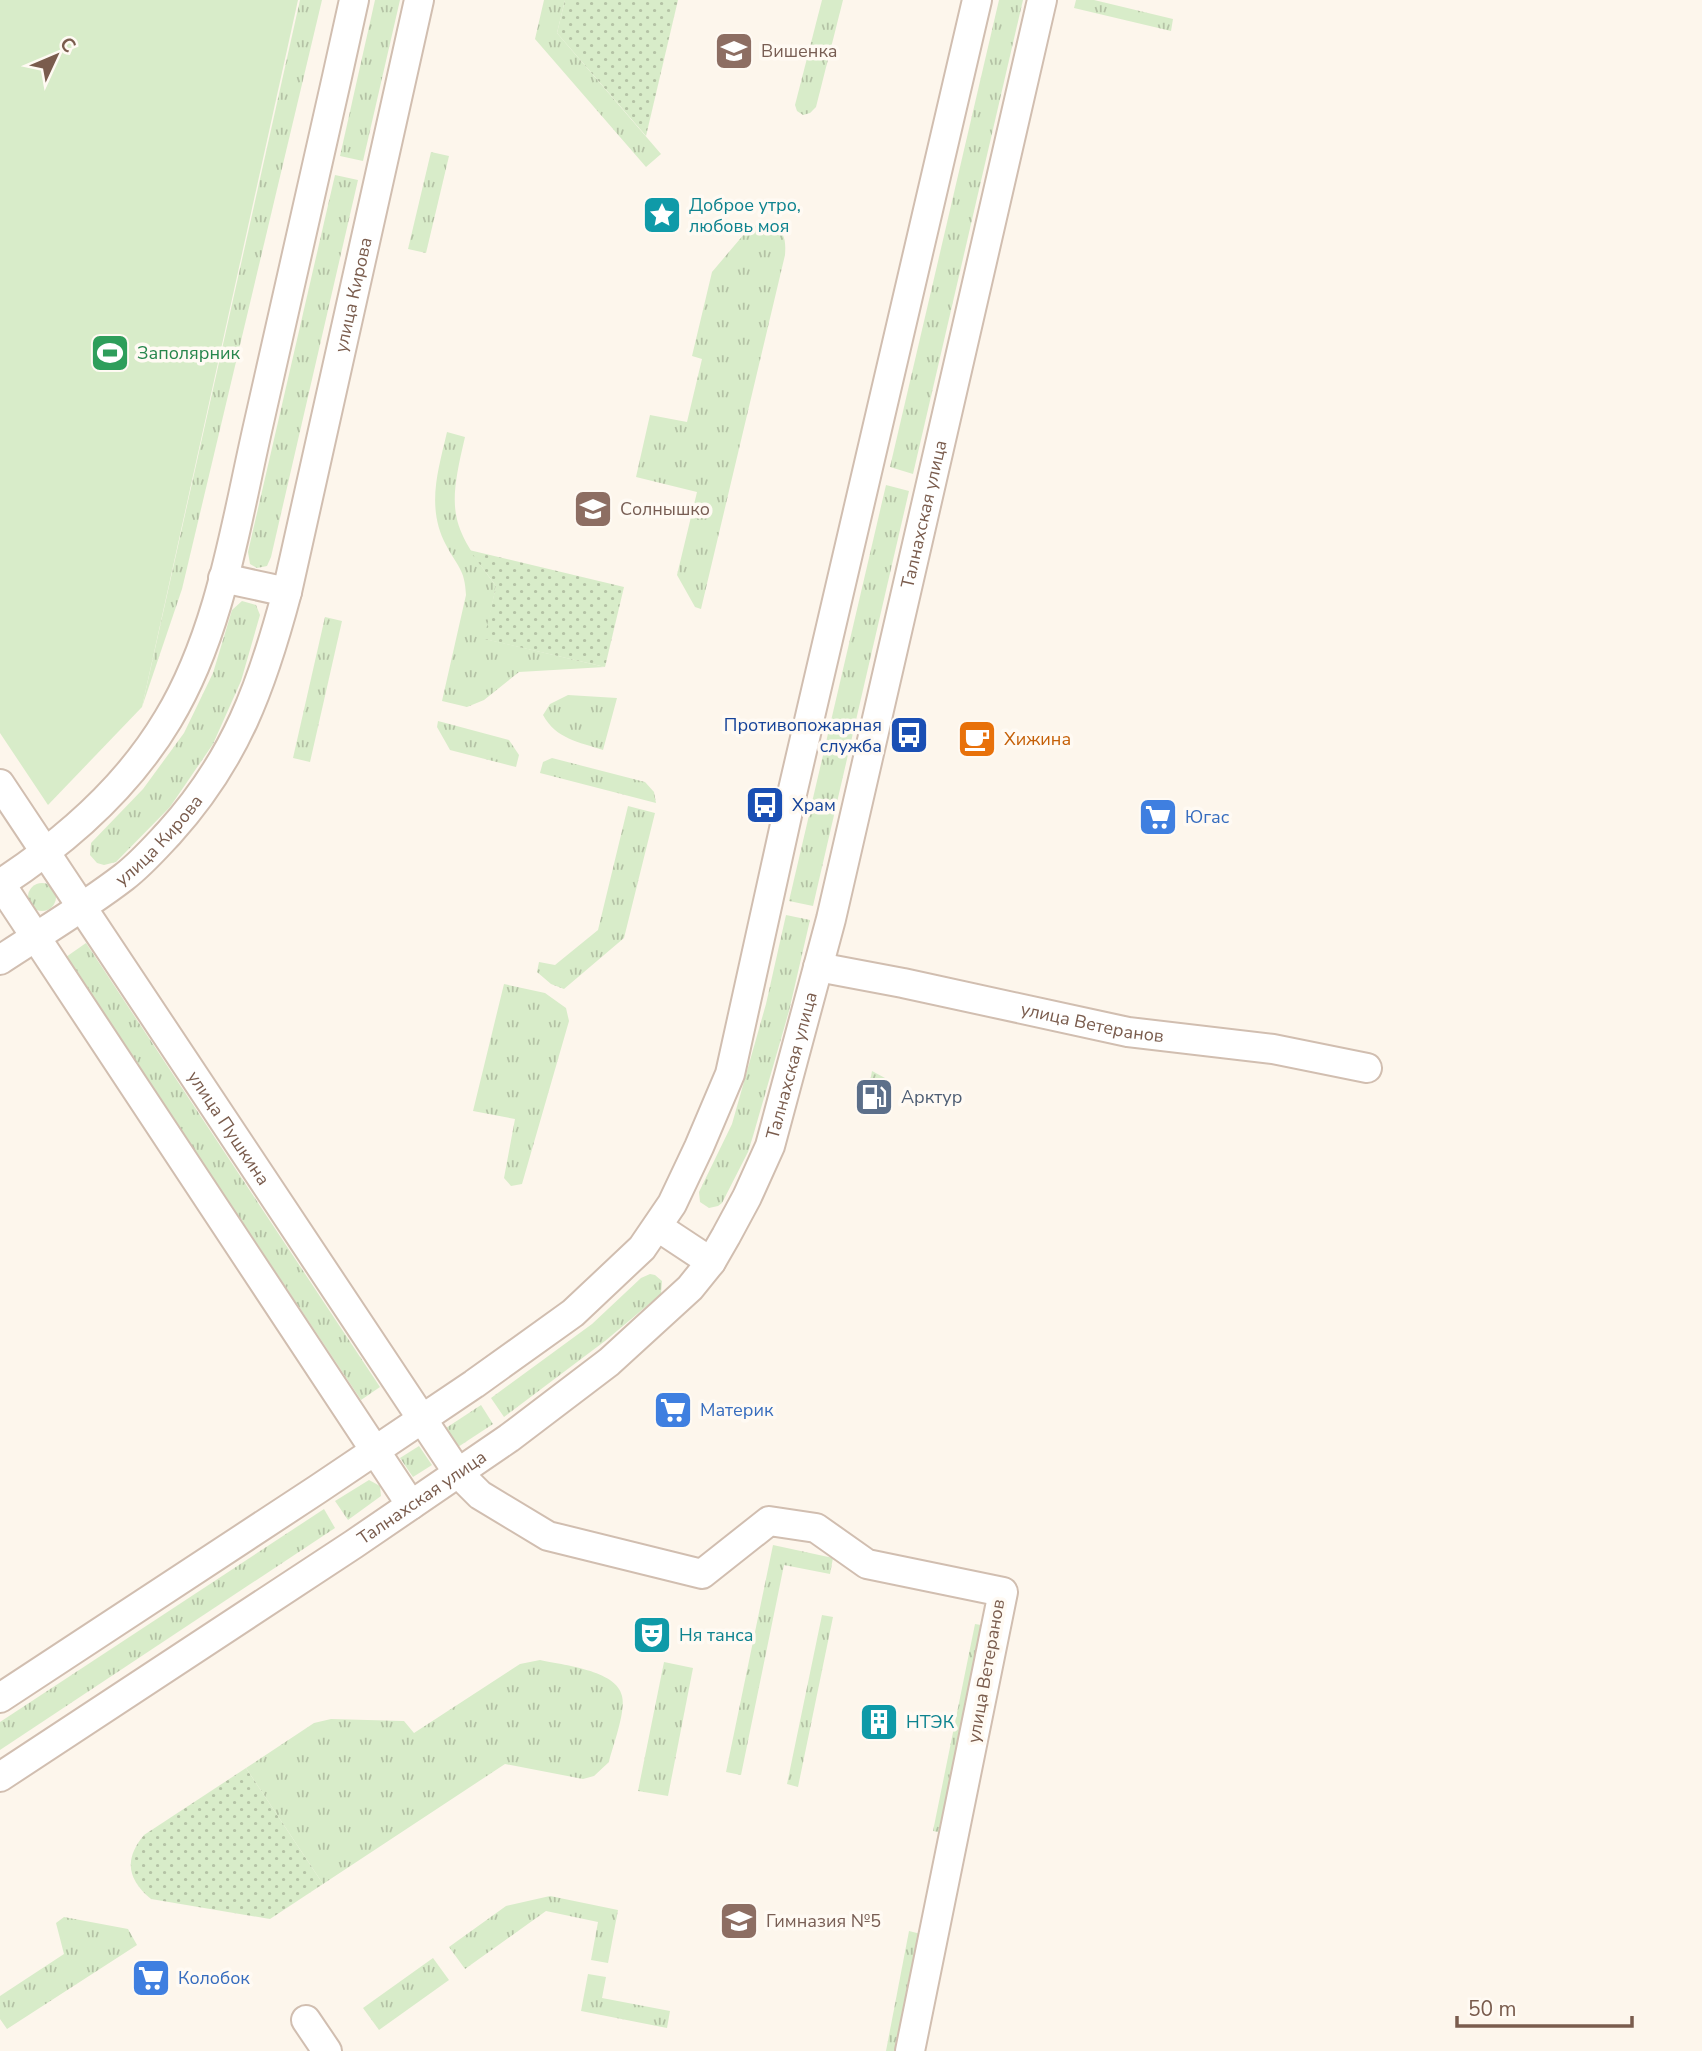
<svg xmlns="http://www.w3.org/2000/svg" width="1702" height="2051" font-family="'Nunito Sans',sans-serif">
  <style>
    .grass { fill: url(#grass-tufts) }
    .park { fill: url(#park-dots) }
    .garden { fill: #d8ecc9 }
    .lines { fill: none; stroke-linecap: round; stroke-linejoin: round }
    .minor-casing { stroke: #d1beb0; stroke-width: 32 }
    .minor { stroke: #fff; stroke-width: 28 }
    .labels { text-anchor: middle; stroke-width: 7; stroke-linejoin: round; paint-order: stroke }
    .education-label { font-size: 18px; fill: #785e54; stroke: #fffaf3; text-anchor: start }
    .culture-label { font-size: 18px; fill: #0d838f; stroke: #fffaf3; text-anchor: start }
    .street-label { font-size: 18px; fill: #7a5c4d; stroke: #fffaf3 }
    .leisure-label { font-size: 18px; fill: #27864d; stroke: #fffaf3; text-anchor: start }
    .transit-label { font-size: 18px; fill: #164399; stroke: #fffaf3; text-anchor: end }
    .food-label { font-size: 18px; fill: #c56008; stroke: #fffaf3; text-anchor: start }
    .shop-label { font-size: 18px; fill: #366cbe; stroke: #fffaf3; text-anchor: start }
    .service-label { font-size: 18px; fill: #4e5e75; stroke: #fffaf3; text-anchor: start }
  </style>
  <defs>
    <pattern id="grass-tufts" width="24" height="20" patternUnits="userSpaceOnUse" patternTransform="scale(1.75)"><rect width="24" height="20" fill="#d8ecc9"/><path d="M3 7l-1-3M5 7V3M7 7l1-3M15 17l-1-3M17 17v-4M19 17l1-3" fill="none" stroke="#b4c2a5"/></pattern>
    <pattern id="park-dots" width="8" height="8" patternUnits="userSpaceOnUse" patternTransform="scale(1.75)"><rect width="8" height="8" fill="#d8ecc9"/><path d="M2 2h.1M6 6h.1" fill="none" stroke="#b4c2a5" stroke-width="1.8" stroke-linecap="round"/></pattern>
  </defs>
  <rect width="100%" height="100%" fill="#fdf6ec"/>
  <g class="grass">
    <polygon points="300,0 322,0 182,589 142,707"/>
    <polygon points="375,0 400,0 363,161 340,156"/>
    <polygon points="544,0 565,0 557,33 661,154 646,167 535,39"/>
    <polygon points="822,0 843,0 816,107 810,113 803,115 797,111 795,105"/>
    <polygon points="999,0 1023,0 913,474 890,467"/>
    <polygon points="1076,0 1094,0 1173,19 1171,31 1074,8"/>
    <polygon points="431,152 449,156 426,253 408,249"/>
    <polygon points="335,175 358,180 271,557 267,566 257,568 250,564 248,552"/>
    <path d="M771 223C785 232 786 240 785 255L701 609 695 607 677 575 697 492 636 477 650 415 687 422 702 359 692 356 712 272 745 233 758 224Z"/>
    <path d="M447 432 465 437C447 513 450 525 496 586L485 639 605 667 519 672 484 700 467 707 442 701 466 595C465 569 457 566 446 545 426 507 438 471 447 432Z"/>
    <polygon points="886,485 909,491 813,906 789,901"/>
    <polygon points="242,601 256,605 260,615 241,681 213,744 170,807 116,862 104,865 97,863 90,855 91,843 143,789 184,733 213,673 232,610"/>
    <polygon points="325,617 342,621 310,762 293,758"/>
    <path d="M568 695 617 698 603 750C579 742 556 739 543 715L550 704Z"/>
    <polygon points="438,721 509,740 519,755 516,767 450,750 437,727"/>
    <polygon points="552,758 645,782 654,792 656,803 540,773 543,762"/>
    <polygon points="628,806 655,813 624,938 564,989 551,984 537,972 539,962 555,965 598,930"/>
    <circle cx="42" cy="897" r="14"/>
    <polygon points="786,915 810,920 789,1011 753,1136 748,1152 722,1203 718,1206 709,1208 700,1202 699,1192 732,1124 766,1004"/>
    <polygon points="86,943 380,1387 361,1400 66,957"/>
    <polygon points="504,984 545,993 566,1008 569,1021 522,1184 511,1186 504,1178 515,1119 473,1111"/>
    <polygon points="872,1071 885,1078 880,1107 865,1108"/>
    <polygon points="650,1274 655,1275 662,1281 661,1294 605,1341 504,1417 491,1398 592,1324 641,1278"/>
    <polygon points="481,1405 493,1424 458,1447 446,1428"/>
    <polygon points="419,1446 432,1465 413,1477 400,1458"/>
    <polygon points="369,1480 380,1486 381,1496 348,1520 335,1501"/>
    <polygon points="324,1509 335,1528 0,1750 0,1722"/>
    <polygon points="773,1545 833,1558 830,1574 784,1565 741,1775 726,1772"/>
    <polygon points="822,1615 833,1617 798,1787 787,1784"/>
    <polygon points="975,1624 987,1626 944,1833 933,1831"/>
    <path d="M540 1660C562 1665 617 1670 622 1696 626 1712 613 1745 609 1762L594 1776 583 1779 505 1764 323 1884 246 1768 314 1723 331 1719 404 1721 414 1733 520 1664Z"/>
    <polygon points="664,1662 693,1668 668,1796 638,1791"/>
    <polygon points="550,1896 618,1910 608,1963 591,1960 598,1922 546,1911 465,1969 449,1947 506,1906"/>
    <polygon points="64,1917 128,1929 137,1945 7,2029 0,2019 0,1996 64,1954 56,1923"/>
    <polygon points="909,1931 921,1934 898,2051 886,2051"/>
    <polygon points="433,1958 449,1980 379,2030 363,2008"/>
    <polygon points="588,1974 606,1977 602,1998 670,2011 667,2028 581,2011"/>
  </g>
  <g class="park">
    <polygon points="565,0 678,0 646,136 557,33"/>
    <polygon points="469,550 624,587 605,667 484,639 496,586"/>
    <path d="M246 1768 323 1884 270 1919 151 1899C127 1879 124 1859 144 1835Z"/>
  </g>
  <polygon class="garden" points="0,0 298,0 142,707 48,805 0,733"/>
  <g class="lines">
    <g class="minor-casing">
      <g id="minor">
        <polyline points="223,578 287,592"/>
        <path id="s1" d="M0 784 458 1473 480 1495 548 1536 702 1574 769 1521 816 1528 867 1564 1003 1592 910 2051"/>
        <polyline points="0,883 411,1505"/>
        <path d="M0 884C66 841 127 788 168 719 221 631 236 522 259 422 291 282 323 141 354 0"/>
        <path id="s2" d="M0 960C41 933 85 907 124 877 141 864 155 848 169 833 236 759 262 686 287 592L419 0"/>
        <path id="s3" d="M818 967 903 983 1128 1032 1273 1049 1367 1068"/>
        <polyline points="658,1227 711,1262"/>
        <polyline points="0,1698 318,1489 474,1384 573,1313 642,1248 672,1204 699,1147 730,1074 788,811 977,0"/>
        <path id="s4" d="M0 1777 354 1544 509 1438 609 1362 690 1288 711 1262 726 1236 747 1197 770 1146 831 919 1042 0"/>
        <polyline points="306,2020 327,2051"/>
      </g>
    </g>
    <use href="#minor" class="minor"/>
  </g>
  <defs>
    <g id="school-square" transform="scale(2.0125)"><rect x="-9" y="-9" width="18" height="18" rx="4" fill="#8d6e63" stroke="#fffaf3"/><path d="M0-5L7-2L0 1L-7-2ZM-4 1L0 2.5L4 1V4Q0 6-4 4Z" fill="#fff"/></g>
    <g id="sight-square" transform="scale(2.0125)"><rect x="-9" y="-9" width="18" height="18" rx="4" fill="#0f9aa8" stroke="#fffaf3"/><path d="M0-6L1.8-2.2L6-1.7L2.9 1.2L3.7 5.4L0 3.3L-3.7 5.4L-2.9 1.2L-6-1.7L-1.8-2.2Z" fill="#fff"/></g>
    <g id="stadium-square" transform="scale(2.0125)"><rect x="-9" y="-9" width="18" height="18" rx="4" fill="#2e9e5b" stroke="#fffaf3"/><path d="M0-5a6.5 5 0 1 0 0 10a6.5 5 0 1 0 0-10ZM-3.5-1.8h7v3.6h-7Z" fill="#fff"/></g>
    <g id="bus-square" transform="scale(2.0125)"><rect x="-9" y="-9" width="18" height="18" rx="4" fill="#1a4fb4" stroke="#fffaf3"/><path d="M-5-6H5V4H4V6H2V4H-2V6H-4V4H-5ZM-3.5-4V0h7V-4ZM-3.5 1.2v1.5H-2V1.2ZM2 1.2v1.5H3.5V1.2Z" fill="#fff"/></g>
    <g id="cafe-square" transform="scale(2.0125)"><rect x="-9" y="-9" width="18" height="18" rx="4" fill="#e8710a" stroke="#fffaf3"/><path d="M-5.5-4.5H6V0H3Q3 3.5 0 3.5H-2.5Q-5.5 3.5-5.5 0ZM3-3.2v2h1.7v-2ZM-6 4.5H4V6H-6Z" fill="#fff"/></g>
    <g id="supermarket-square" transform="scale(2.0125)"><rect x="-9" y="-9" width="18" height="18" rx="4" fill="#3f7fe0" stroke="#fffaf3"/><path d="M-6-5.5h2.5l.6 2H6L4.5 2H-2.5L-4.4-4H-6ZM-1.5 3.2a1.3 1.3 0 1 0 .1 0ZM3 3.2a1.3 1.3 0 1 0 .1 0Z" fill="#fff"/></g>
    <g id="fuel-square" transform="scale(2.0125)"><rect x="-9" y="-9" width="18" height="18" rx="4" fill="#5c6f8a" stroke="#fffaf3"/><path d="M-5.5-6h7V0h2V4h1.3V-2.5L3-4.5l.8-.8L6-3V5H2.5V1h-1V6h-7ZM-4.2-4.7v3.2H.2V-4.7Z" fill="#fff"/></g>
    <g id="theatre-square" transform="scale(2.0125)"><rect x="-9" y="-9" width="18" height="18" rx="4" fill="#0f9aa8" stroke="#fffaf3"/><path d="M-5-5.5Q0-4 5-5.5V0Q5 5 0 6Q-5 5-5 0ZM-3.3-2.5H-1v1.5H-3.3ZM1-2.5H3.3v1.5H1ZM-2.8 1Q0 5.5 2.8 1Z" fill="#fff"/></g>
    <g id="building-square" transform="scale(2.0125)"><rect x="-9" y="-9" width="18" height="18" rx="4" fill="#0f9aa8" stroke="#fffaf3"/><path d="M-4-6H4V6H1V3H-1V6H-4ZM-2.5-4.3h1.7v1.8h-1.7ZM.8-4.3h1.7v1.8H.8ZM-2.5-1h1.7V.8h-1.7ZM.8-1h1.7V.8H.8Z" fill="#fff"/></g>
  </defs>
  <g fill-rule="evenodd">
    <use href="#school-square" x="734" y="51"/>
    <use href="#sight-square" x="662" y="215"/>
    <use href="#stadium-square" x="110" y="353"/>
    <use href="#school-square" x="593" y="509"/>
    <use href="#bus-square" x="909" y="735"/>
    <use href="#cafe-square" x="977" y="739"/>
    <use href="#bus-square" x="765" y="805"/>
    <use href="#supermarket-square" x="1158" y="817"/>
    <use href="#fuel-square" x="874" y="1097"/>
    <use href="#supermarket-square" x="673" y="1410"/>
    <use href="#theatre-square" x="652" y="1635"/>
    <use href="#building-square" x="879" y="1722"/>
    <use href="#school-square" x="739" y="1921"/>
    <use href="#supermarket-square" x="151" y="1978"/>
  </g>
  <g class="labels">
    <g class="education-label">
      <text x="761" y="57">Вишенка</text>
      <text x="620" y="515">Солнышко</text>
      <text x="766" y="1927">Гимназия №5</text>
    </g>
    <g class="culture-label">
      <text x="689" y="211">Доброе утро,<tspan x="689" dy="21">любовь моя</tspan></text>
      <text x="679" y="1641">Ня танса</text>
      <text x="906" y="1728">НТЭК</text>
    </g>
    <g class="street-label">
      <text dy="6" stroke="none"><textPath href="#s2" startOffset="788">улица Кирова</textPath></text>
      <text dy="6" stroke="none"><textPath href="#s4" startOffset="1661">Талнахская улица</textPath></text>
      <text dy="6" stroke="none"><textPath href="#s2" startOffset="200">улица Кирова</textPath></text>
      <text dy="6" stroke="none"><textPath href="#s3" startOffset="280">улица Ветеранов</textPath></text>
      <text dy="6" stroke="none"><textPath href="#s4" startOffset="1094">Талнахская улица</textPath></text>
      <text dy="6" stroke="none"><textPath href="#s1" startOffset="413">улица Пушкина</textPath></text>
      <text dy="6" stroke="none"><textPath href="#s4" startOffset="506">Талнахская улица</textPath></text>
      <text transform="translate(986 1671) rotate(-80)" y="6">улица Ветеранов</text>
    </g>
    <g class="leisure-label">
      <text x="137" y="359">Заполярник</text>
    </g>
    <g class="transit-label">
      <text x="882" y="731">Противопожарная<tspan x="882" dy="21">служба</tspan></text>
      <text x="792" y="811" text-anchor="start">Храм</text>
    </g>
    <g class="food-label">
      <text x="1004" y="745">Хижина</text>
    </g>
    <g class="shop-label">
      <text x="1185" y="823">Югас</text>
      <text x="700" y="1416">Материк</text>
      <text x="178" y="1984">Колобок</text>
    </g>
    <g class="service-label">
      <text x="901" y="1103">Арктур</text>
    </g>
  </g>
  <g transform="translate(56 56) rotate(46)" stroke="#fffaf3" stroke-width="5" paint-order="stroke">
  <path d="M0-5L12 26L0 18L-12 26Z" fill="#7a5c4d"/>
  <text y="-10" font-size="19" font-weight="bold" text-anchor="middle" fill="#7a5c4d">С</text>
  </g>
  <path d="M1457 2016v10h175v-10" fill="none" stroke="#7a5c4d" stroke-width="3.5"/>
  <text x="1468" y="2016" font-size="21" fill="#7a5c4d" stroke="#fffaf3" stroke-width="5" paint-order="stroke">50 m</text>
</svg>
